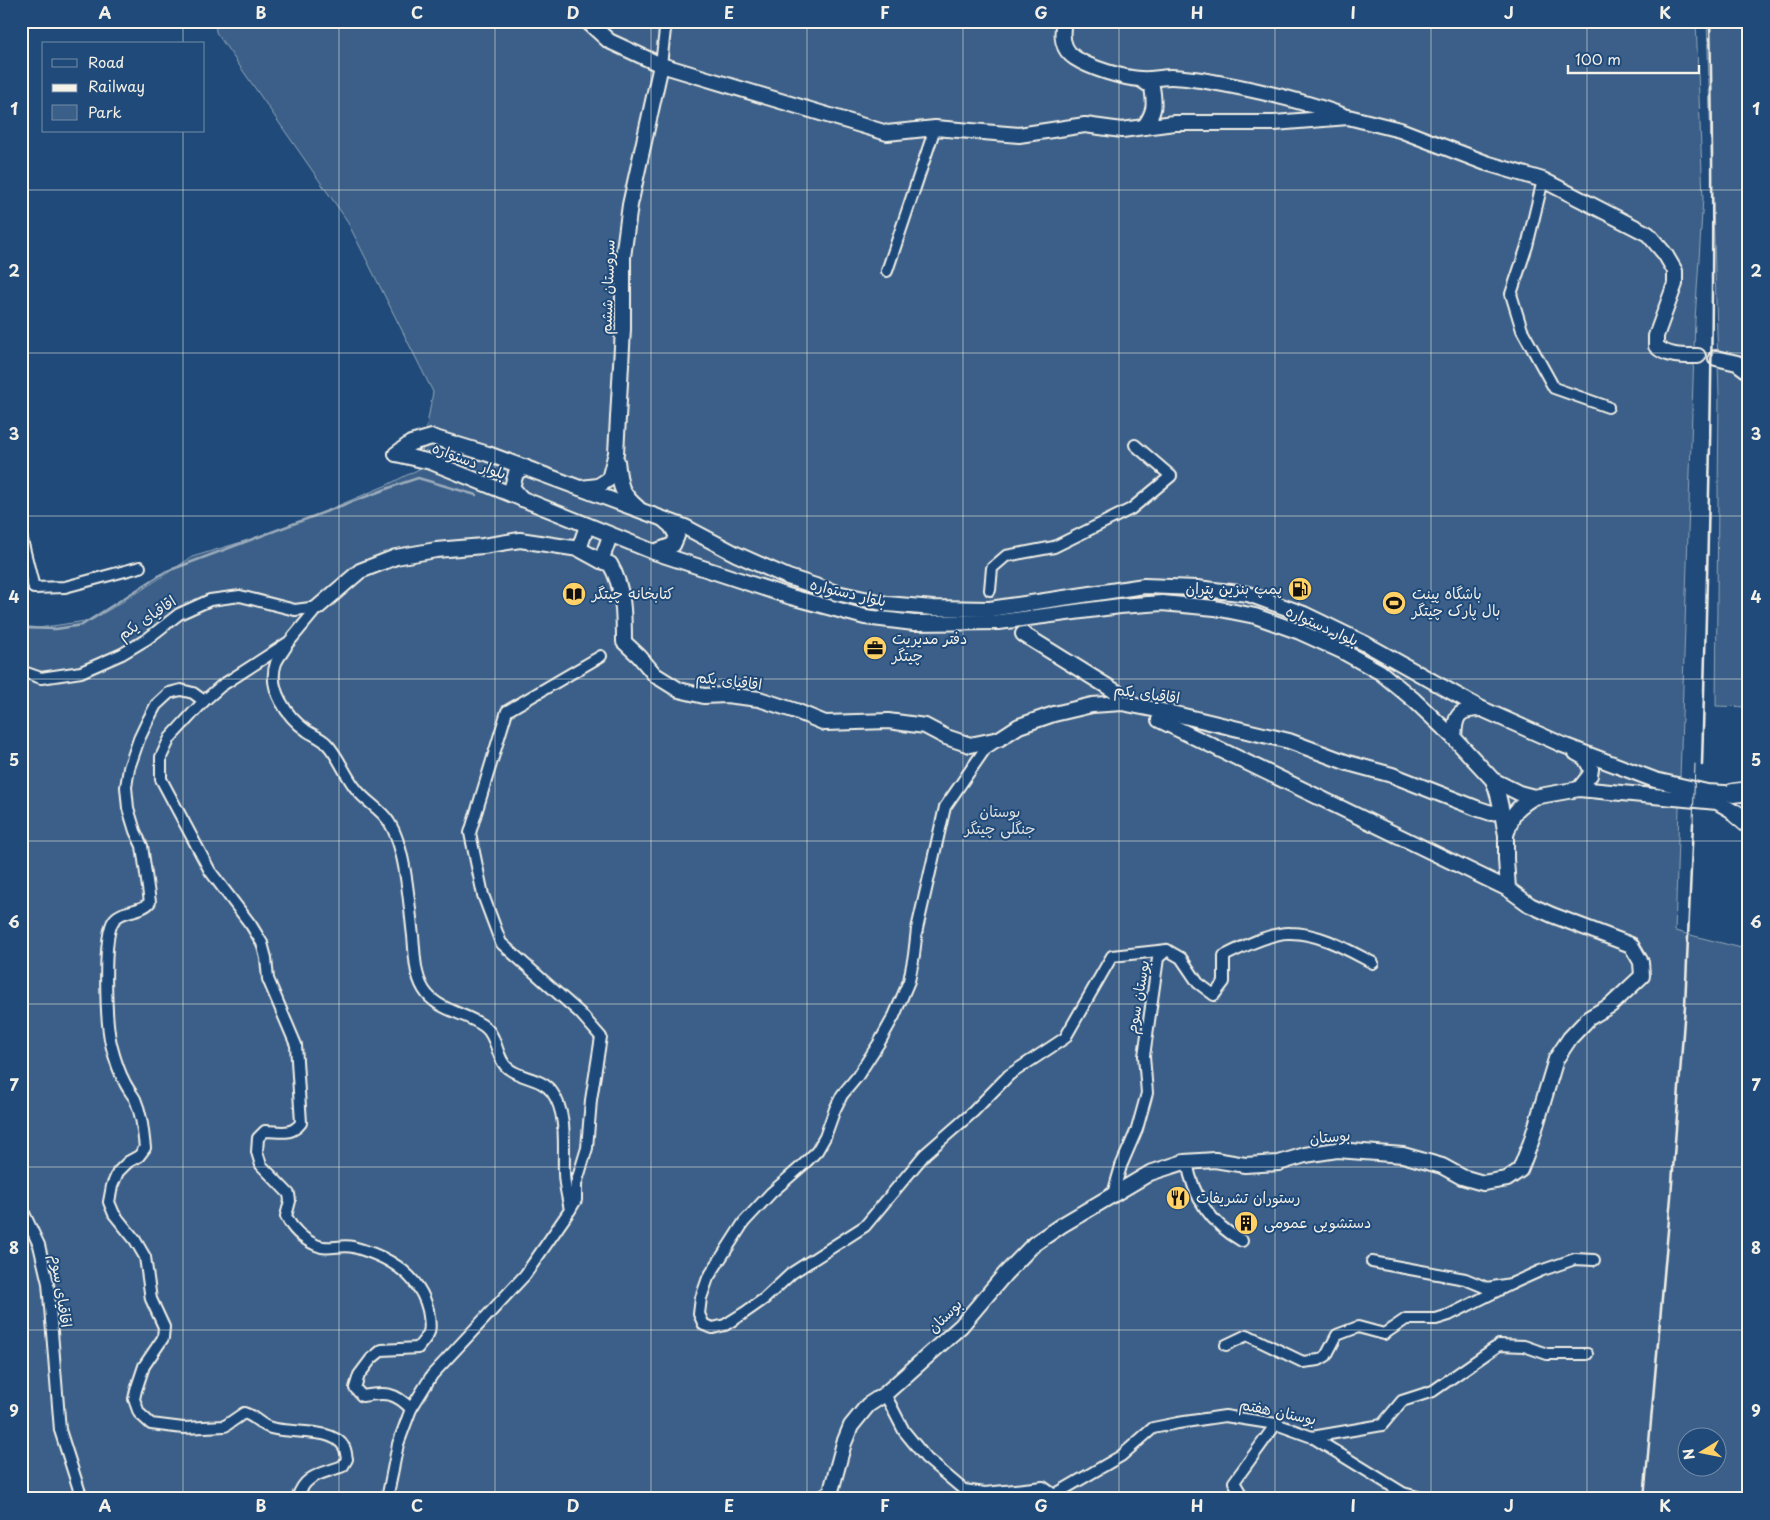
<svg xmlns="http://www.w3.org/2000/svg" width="1770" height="1520" font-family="'Playpen Sans','Playpen Sans Arabic',sans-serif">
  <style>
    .green { fill: #3a5f88; stroke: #97a8b8; fill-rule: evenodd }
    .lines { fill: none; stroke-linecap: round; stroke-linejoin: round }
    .stream { stroke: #9cacbb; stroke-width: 2.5 }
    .street-tunnel { stroke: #3f638a; stroke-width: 10; stroke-dasharray: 10 5; stroke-linecap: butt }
    .street-casing { stroke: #f4f1e8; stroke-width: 14 }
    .secondary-casing { stroke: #f4f1e8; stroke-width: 18 }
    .highway-casing { stroke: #f4f1e8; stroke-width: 21 }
    .street { stroke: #1f4a7a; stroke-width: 10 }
    .secondary { stroke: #1f4a7a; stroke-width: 14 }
    .highway { stroke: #1f4a7a; stroke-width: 18 }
    .tram { stroke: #f4f1e8; stroke-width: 1 }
    .rail { stroke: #f4f1e8; stroke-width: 2.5 }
    .grid { fill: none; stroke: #f4f1e8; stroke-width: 1; stroke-opacity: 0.55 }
    .labels { text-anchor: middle; stroke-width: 4; stroke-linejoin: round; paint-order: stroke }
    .street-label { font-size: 15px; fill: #f4f1e8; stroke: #1f4a7a }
    .poi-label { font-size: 15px; fill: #f4f1e8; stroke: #1f4a7a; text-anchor: start }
    .park-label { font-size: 15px; fill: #e1e2de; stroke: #1f4a7a }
    .neatline { fill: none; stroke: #f4f1e8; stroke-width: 2 }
    .grid-label { font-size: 16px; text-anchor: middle; font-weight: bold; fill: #f4f1e8 }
  </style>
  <rect width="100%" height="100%" fill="#1f4a7a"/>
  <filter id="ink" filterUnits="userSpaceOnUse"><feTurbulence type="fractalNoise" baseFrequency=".02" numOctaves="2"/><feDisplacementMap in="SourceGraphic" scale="10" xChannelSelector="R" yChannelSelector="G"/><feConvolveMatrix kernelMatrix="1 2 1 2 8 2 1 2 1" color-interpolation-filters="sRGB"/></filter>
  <g filter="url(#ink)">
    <g class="green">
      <path d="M215 21H1696L1703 198 1695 320 1675 931 1749 950V1499H21V626L39 628 92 620 137 593 192 557 248 540 316 515 387 485 419 469 433 392 346 219 216 32ZM1688 1438H1718V1468H1688Z"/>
      <polygon points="1707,21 1749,21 1749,707 1716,706 1719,395"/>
    </g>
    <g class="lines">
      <polyline class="stream" points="21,628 56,629 82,625 165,572 397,485 418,478 476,495"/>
      <polyline class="street-tunnel" points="990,590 1000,615 1023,634"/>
      <g class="street-casing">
        <g id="street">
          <polyline points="661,65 666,21"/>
          <polyline points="1543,180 1527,246 1511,294 1522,330 1554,388 1608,407"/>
          <polyline points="887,271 935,128"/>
          <polyline points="21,536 34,588 65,587 140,567"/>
          <polyline points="990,590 992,568 1006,556 1054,547 1131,509 1171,476 1135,445"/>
          <path d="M286 647C283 652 278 658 276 663 267 688 287 717 307 731 313 735 321 738 326 743 339 756 345 776 357 790 366 802 381 809 389 822 406 848 409 904 413 936 415 955 414 978 427 994 442 1012 467 1013 485 1027 498 1037 496 1060 509 1069 522 1079 542 1078 552 1092 568 1114 563 1148 564 1173 564 1185 568 1198 570 1210L525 1275 432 1375 411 1409 398 1444 387 1499"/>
          <polyline points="21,671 41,678 81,672 122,654 147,639 179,614 210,600 240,596 295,610 318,607"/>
          <path d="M204 701 170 738 161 757V779L210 871 251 925 262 943 266 958 268 979 296 1045 301 1123C291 1136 280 1131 265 1131L258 1138 257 1152 261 1165 289 1194 290 1201 286 1216C292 1229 303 1239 316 1245 328 1251 340 1244 353 1247 387 1256 419 1273 428 1310 429 1316 431 1326 429 1332 427 1338 421 1343 418 1348L382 1350 371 1359 359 1375 355 1388 362 1396C385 1392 395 1392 411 1409"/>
          <polyline points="997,741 985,749 945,807 917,929 914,955 909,981 894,1016 879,1043 857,1077 842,1095 835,1109 825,1137 817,1151 803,1165 771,1193 744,1222 708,1278 701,1298 699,1314 704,1325 713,1328 725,1325 744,1313 764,1299 792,1273 865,1226 925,1154 973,1112 1009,1075 1065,1038 1112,956 1167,950"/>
          <path d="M1187 1162C1193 1197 1211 1224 1242 1241"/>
          <path d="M1113 1194 1121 1166 1137 1129 1147 1093 1144 1056 1158 958 1167 950 1181 958 1198 983 1214 995 1224 982V956C1240 948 1272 932 1290 933 1320 933 1348 950 1373 963"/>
          <polyline points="21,1207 39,1245 48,1283 60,1430 82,1499"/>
          <polyline points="570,1210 576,1200 576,1184 587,1148 591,1100 601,1037 580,1013 501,943 483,895 470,833 507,711 601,656"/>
          <polyline points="1372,1262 1465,1279 1487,1288 1511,1284 1540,1271 1575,1259 1594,1260"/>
          <polyline points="1226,1345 1247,1335 1303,1362 1319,1360 1326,1356 1337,1335 1358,1327 1384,1334 1406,1319 1436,1319 1449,1315 1511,1284"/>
          <polyline points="885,1394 904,1431 926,1458 964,1490 985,1493 1043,1487 1060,1499"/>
          <polyline points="1312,1437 1403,1493 1425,1499"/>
          <path d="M297 1499C304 1474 322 1474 343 1466L347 1459C346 1455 346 1450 344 1447 333 1427 291 1434 271 1428 260 1425 255 1416 244 1413L225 1426 183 1428 151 1424 139 1413 134 1399 136 1390 144 1366 163 1338 164 1327 151 1299 145 1257 135 1240 114 1214 109 1202 112 1186 118 1172 128 1162 139 1156 145 1148C143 1131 142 1115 135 1099 132 1094 128 1089 125 1083 119 1072 114 1056 111 1044 106 1022 102 936 114 920 122 909 141 913 150 902L142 846 135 831 128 808 126 787 129 768 139 739 148 720 156 705 169 693 181 690 193 693 204 701 221 686 289 642 318 607"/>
          <polyline points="1047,1499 1121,1456 1153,1428 1178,1423 1225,1416 1276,1424 1312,1437 1382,1425 1402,1401 1433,1391 1499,1345 1524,1346 1547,1354 1587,1354"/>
          <polyline points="1244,1499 1234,1482 1276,1424"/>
        </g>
      </g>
      <g class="secondary-casing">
        <g id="secondary">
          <path d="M587 21 609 41 661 65 887 133 935 128 1019 135 1085 125 1122 130 1174 123H1274L1348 117 1400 130 1486 163 1543 180 1648 234 1665 254 1675 271V284L1656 336V346C1667 357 1684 356 1698 356"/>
          <path d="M1064 21C1061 35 1062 50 1075 58 1090 68 1123 78 1140 79 1151 80 1161 77 1171 77 1181 77 1192 79 1201 80 1249 88 1297 99 1342 115"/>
          <path d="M1140 79 1152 87C1155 105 1155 112 1144 127"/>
          <polyline points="1716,358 1737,363 1749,372"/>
          <polyline points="396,454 431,462 654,552 791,597 865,617 914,623 999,622 1120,606 1162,603 1215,608 1255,616 1300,632 1342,651 1380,672 1414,700 1454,738 1493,780 1519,793 1534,797 1579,789 1717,802 1745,818"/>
          <polyline points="396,454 411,443 432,437 488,454 685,527 736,554 788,577 837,593 887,604 933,608 990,609 1144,586 1197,588 1248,594 1304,614 1366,644 1482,709 1563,745 1655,780 1707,792 1742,794"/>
          <path d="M617 461C620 484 619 492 638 508"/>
          <polyline points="581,488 598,486 609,479 616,453 623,329 623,257 630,205 661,65"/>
          <polyline points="522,499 512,487 516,473 525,467"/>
          <polyline points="579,549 587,526"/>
          <polyline points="654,552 673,545 677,536 671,526 664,520"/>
          <polyline points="601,561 610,536"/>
          <path d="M318 607 360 571 396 557 436 550 483 546 520 540 579 549 601 561 610 564C624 588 624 614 624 642L639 656 655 675 679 690 704 696 726 695 759 699 796 711 825 723 888 721 925 726 946 737 970 745 999 739 1019 726 1054 714 1092 705 1122 703 1167 712 1289 741 1348 763 1392 775 1476 808 1491 813 1501 811"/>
          <polyline points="1023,634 1118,693"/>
          <polyline points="1159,720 1508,889"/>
          <path d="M1454 738C1455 715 1458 709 1482 709"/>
          <polyline points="1576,753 1585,758 1591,769 1590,775 1579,789"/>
          <path d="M1493 780C1501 798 1502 815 1506 835 1513 813 1514 809 1534 797"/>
          <polyline points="822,1499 831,1491 844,1443 851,1426 868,1405 885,1394 961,1326 1005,1274 1034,1244 1062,1225 1150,1173 1184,1162 1215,1160 1245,1165 1279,1163 1305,1155 1337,1150 1403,1155 1442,1166 1462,1177 1483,1183 1507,1179 1520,1170 1531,1142 1556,1059 1570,1038 1589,1018 1611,1005 1642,976 1641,962 1631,945 1552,915 1530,905 1508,889 1506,859 1506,835"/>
        </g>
      </g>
      <g class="highway-casing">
        <g id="highway">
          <polyline points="1733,793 1749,791"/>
          <polyline points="1736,814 1749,825"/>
        </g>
      </g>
      <use href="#street" class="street"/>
      <use href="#secondary" class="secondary"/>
      <use href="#highway" class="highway"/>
      <polyline class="tram" points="1693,823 1695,764"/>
      <g class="rail">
        <path d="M1702 765C1709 517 1716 269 1710 21"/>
        <polyline points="1644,1499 1671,1197 1685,1006 1693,823"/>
      </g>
    </g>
  </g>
  <path class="grid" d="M183 21V44M339 21V1499M495 21V1499M651 21V1499M807 21V1499M963 21V1499M1119 21V1499M1275 21V1499M1431 21V1499M1587 21V1499M183 131V1499M21 190H1749M21 353H1749M21 516H1749M21 679H1749M21 841H1749M21 1004H1749M21 1167H1749M21 1330H1749"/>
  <defs>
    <g id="fuel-disc" transform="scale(1.25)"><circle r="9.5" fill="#ffd166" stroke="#1f4a7a"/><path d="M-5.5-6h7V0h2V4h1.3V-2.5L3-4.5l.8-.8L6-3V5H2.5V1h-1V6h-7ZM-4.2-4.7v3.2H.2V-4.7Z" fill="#111"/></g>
    <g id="library-disc" transform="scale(1.25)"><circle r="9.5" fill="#ffd166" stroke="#1f4a7a"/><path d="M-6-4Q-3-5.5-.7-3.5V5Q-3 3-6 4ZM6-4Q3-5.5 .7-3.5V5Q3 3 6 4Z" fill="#111"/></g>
    <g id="stadium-disc" transform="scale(1.25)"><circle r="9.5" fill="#ffd166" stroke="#1f4a7a"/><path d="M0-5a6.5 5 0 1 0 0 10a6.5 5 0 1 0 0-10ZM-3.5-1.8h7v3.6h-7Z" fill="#111"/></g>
    <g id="office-disc" transform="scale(1.25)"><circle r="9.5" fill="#ffd166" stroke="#1f4a7a"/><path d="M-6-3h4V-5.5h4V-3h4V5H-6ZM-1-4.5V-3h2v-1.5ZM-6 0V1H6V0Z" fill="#111"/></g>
    <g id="restaurant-disc" transform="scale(1.25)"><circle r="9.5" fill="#ffd166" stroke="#1f4a7a"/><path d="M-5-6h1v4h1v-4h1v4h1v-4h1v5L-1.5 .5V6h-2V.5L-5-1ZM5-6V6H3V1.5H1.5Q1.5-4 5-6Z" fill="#111"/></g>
    <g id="building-disc" transform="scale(1.25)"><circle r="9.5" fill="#ffd166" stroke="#1f4a7a"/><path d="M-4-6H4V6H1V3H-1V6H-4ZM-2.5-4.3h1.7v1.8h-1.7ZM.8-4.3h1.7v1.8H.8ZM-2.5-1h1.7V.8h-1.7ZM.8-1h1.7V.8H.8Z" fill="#111"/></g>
  </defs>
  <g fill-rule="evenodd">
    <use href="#fuel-disc" x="1300" y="589"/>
    <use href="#library-disc" x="574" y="594"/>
    <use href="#stadium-disc" x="1394" y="603"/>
    <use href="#office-disc" x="875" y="648"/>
    <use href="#restaurant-disc" x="1178" y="1198"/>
    <use href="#building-disc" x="1246" y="1223"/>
  </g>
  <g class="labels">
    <g class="street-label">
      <text transform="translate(608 287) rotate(-88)" y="5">سروستان ششم</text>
      <text transform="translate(469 461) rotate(21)" y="5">بلوار دستواره</text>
      <text transform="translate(848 593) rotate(13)" y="5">بلوار دستواره</text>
      <text transform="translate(147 618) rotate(-34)" y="5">اقاقیای یکم</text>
      <text transform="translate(1322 626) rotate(24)" y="5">بلوار دستواره</text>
      <text transform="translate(729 681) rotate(7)" y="5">اقاقیای یکم</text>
      <text transform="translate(1147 694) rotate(8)" y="5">اقاقیای یکم</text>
      <text transform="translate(1138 997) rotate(-80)" y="5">بوستان سوم</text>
      <text transform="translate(1330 1137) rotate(-5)" y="5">بوستان</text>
      <text transform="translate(61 1291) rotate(82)" y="5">اقاقیای سوم</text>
      <text transform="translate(945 1316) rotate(-45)" y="5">بوستان</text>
      <text transform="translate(1278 1412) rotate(12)" y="5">بوستان هفتم</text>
    </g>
    <g class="poi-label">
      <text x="1282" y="594" text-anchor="end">پمپ بنزین پتران</text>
      <text x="592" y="599">کتابخانه چیتگر</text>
      <text x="1412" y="599">باشگاه پینت<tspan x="1412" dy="17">بال پارک چیتگر</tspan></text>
      <text x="892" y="644">دفتر مدیریت<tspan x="892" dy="17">چیتگر</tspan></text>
      <text x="1196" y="1203">رستوران تشریفات</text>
      <text x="1264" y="1228">دستشویی عمومی</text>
    </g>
    <g class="park-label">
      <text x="1000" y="817">بوستان<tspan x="1000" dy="17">جنگلی چیتگر</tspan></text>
    </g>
  </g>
  <rect width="1770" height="1520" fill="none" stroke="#1f4a7a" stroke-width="55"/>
  <rect x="42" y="42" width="162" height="90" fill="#1f4a7a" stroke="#748da6"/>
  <rect x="52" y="59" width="25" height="8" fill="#1f4a7a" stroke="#748da6"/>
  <text x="88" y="68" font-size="15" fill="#f4f1e8">Road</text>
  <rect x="52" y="84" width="25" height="8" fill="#f4f1e8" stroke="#748da6"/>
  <text x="88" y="92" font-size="15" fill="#f4f1e8">Railway</text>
  <rect x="52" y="105" width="25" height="15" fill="#3a5f88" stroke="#748da6"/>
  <text x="88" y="118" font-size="15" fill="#f4f1e8">Park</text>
  <g transform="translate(1702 1452) rotate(260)"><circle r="24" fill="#1f4a7a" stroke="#748da6"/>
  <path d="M0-4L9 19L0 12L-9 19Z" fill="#ffd166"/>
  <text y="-8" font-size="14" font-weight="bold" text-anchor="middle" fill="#f4f1e8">N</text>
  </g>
  <path d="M1568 65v8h131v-8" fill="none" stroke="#f4f1e8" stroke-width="2.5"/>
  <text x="1575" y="65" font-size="15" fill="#f4f1e8" stroke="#1f4a7a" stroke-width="4" paint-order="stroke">100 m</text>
  <rect x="28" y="28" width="1714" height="1464" class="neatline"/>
  <g class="grid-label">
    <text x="105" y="19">A</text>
    <text x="261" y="19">B</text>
    <text x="417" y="19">C</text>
    <text x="573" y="19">D</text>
    <text x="729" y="19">E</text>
    <text x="885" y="19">F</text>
    <text x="1041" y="19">G</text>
    <text x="1197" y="19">H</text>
    <text x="1353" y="19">I</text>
    <text x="1509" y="19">J</text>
    <text x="1665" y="19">K</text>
    <text x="14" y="115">1</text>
    <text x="1756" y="115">1</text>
    <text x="14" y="277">2</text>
    <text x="1756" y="277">2</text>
    <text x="14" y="440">3</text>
    <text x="1756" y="440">3</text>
    <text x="14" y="603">4</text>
    <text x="1756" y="603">4</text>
    <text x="14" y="766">5</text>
    <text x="1756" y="766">5</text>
    <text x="14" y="928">6</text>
    <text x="1756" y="928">6</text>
    <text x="14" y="1091">7</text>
    <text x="1756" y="1091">7</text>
    <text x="14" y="1254">8</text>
    <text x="1756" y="1254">8</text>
    <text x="14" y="1417">9</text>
    <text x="1756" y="1417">9</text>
    <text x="105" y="1512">A</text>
    <text x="261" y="1512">B</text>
    <text x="417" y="1512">C</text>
    <text x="573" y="1512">D</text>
    <text x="729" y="1512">E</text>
    <text x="885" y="1512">F</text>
    <text x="1041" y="1512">G</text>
    <text x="1197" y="1512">H</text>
    <text x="1353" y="1512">I</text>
    <text x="1509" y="1512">J</text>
    <text x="1665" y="1512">K</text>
  </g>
</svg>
